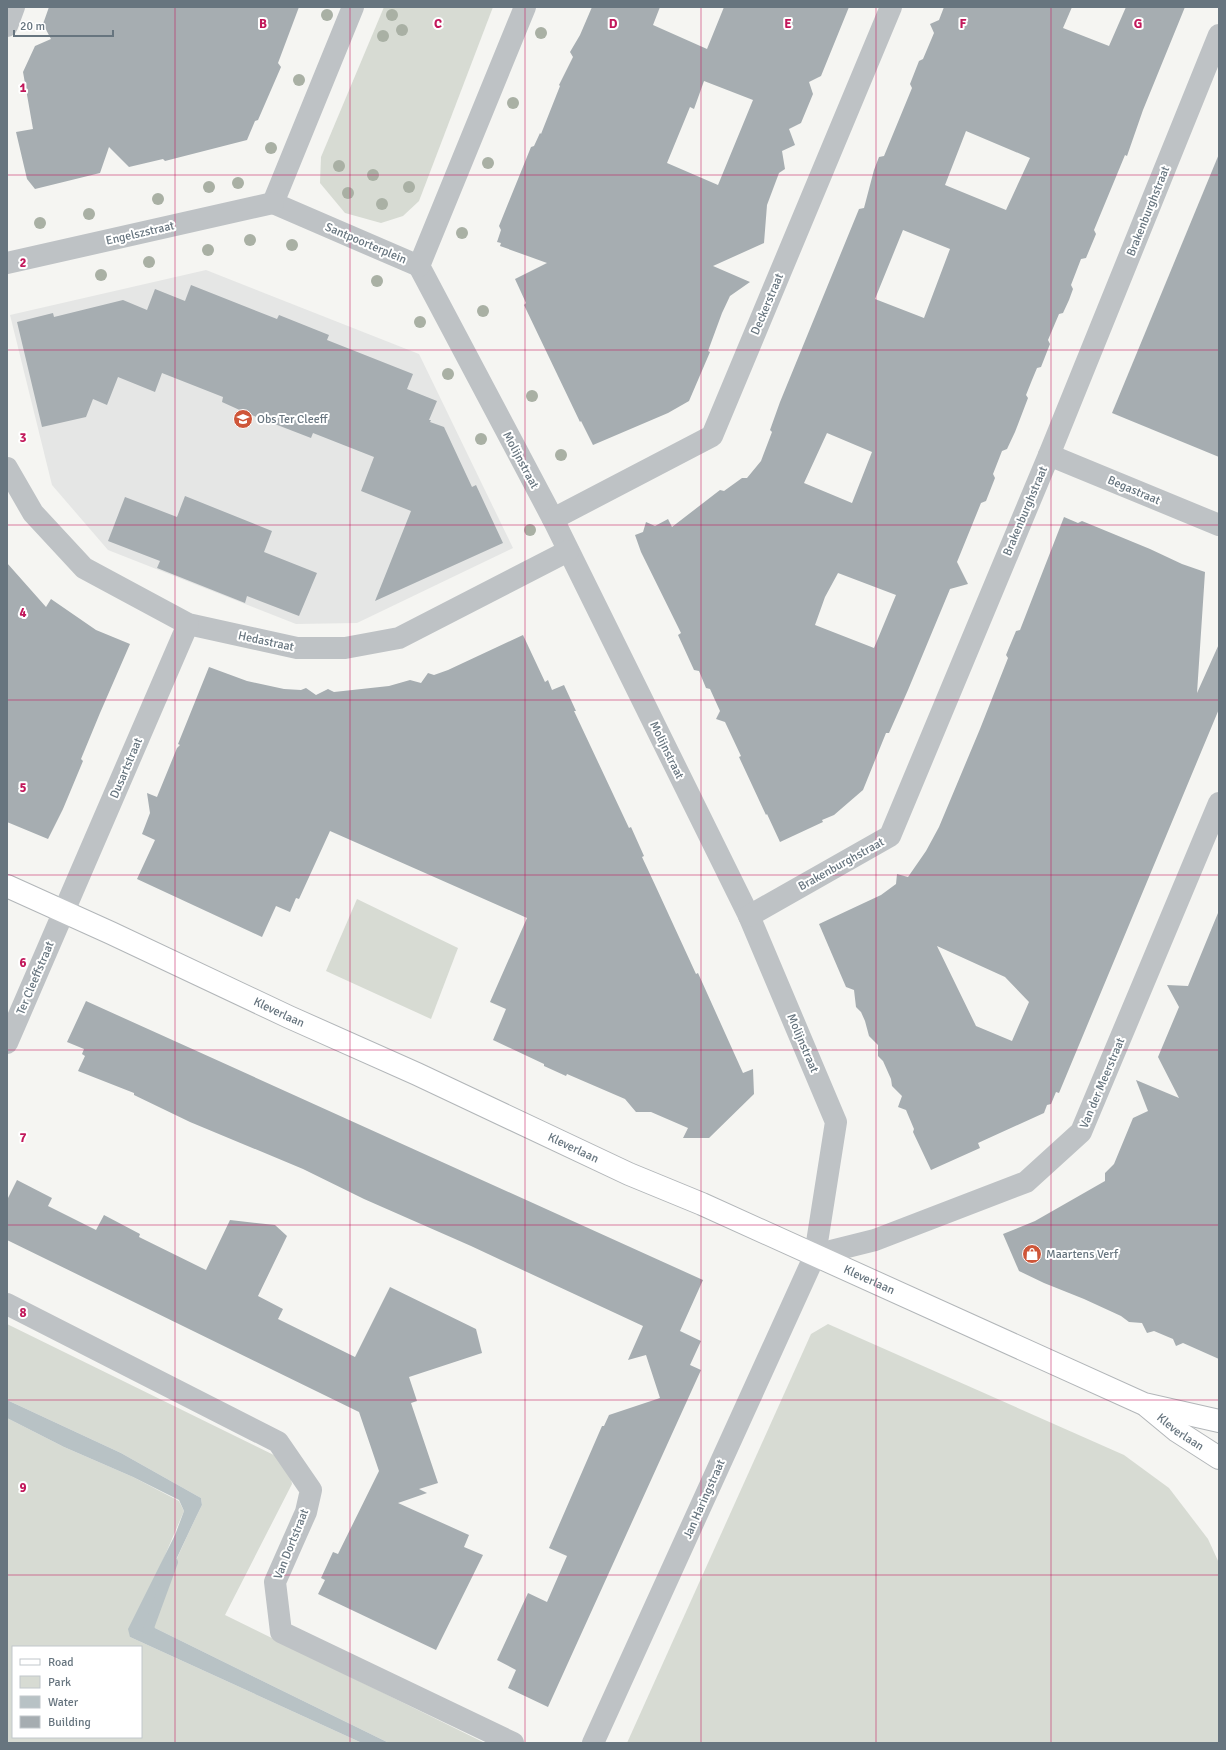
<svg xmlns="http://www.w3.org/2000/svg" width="1226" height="1750" font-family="Signika,sans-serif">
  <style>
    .built { fill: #e5e6e5 }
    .green { fill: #d7dbd3; fill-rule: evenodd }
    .water { fill: #b8c2c5 }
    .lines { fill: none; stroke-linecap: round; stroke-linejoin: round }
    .stream { stroke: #b8c2c5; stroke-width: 10 }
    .building { fill: #a6adb1; fill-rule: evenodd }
    .major-casing { stroke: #b2b6b9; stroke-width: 24 }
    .minor { stroke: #bec2c5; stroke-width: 22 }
    .major { stroke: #fff; stroke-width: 22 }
    .tree { fill: #a9b0a4 }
    .grid { fill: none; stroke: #c2185b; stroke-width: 1; stroke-opacity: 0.55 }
    .labels { text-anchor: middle; stroke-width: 4; stroke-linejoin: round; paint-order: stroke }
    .street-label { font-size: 12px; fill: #67757f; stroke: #fff }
    .poi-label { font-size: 12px; fill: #67757f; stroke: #fff; text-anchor: start }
    .grid-label { font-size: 13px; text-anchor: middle; font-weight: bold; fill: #c2185b; stroke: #fff; stroke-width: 4; stroke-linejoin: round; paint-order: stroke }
  </style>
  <rect width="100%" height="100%" fill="#f5f5f2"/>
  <polygon class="built" points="206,270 419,354 513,548 357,623 296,624 108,550 52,485 10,315"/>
  <g class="green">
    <polygon points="384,7 493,7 419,201 403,216 381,223 345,213 320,183 321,157"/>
    <polygon points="357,899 458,948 431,1019 326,971"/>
    <path d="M7 1324 288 1462 292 1484 225 1615 485 1743H389L155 1628 150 1619C156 1599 165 1583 174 1565 183 1545 192 1525 202 1505L201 1498 121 1453 7 1400Z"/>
    <polygon points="828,1324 1124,1455 1169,1488 1208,1539 1219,1563 1219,1743 627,1743 811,1334"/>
    <path d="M7 1418 64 1447 133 1477 179 1501 184 1511 130 1637 362 1743H7ZM13 1647H141V1737H13Z"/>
  </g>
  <path class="water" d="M7 1400 121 1453 201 1498 202 1505C192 1525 183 1545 174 1564 165 1583 156 1599 150 1619L155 1628 389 1743H362L130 1637 128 1629 175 1535 184 1511 179 1500 133 1477 64 1447 7 1418Z"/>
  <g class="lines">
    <polyline class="stream" points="147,1633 173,1562"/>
  </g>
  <g class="building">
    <polygon points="49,7 299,7 278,63 281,67 258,120 255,121 247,140 165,161 163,159 129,167 109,147 100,173 35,189 27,179 16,132 33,129 23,72 35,46 51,39 43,24"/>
    <path d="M592 7H660L653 25 707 49 724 7H849L821 76 809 82 813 94 801 123 789 129 795 145 782 151 785 169 779 173 767 205 764 243 713 266 750 282 730 296 722 313 708 351 710 352 689 401 668 413 593 445 581 421 580 422 524 305 526 303 515 279 547 263 500 246 501 243 497 242 501 230 499 226 531 147 534 146 540 133 541 134 560 86 559 85 573 57 570 52 580 35ZM704 81 753 100 718 185 667 163 690 107 694 109Z"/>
    <path d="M944 7H1072L1063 28 1109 46 1126 7H1185L1143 110 1127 156 1125 155 1094 230 1096 234 1086 258 1081 259 1071 285 1073 289 1069 300 1063 313 1059 314 1048 340 1050 344 1041 367 1037 368 1032 380 1026 395 1028 398 1015 432 1007 449 1002 451 993 474 995 478 986 501 981 503 957 562 968 584 950 589 908 690 889 733H886L863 790 834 815 822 820 823 822 780 842 767 814 766 815 739 757 741 756 725 722 716 719 720 711 710 689 706 688 699 671 694 670 678 635 681 633 641 552 635 535 643 532 646 522 655 526 668 519 672 527 720 490 724 491 742 478H747L761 461 772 432 770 430 780 402 859 209 864 208 874 170 879 157 884 156 912 88 910 84 919 61 923 59 934 33 930 24 939 20ZM966 131 1030 158 1006 210 945 185ZM903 230 950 249 924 318 875 299ZM827 433 872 452 852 503 804 483ZM838 573 896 595 874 648 815 625 825 597Z"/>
    <polygon points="1219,154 1219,457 1112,413"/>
    <polygon points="191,285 277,319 279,315 329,335 327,340 413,374 407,389 437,401 429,420 431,420 430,422 444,427 472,487 476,485 503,543 375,601 411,511 361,491 374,457 313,433 311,438 244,412 222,402 223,397 162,373 155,392 118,377 107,405 93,399 86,417 42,427 17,322 53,313 54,317 123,300 147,310 155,289 185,301"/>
    <polygon points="185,496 272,531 264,552 317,573 299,616 247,596 245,603 157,568 160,561 108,541 125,497 177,517"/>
    <path d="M1064 517 1078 523 1082 521 1150 549 1182 564 1205 572 1197 693 1219 644V709L1059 1093 1056 1092 1051 1104 1047 1105 1044 1113 978 1143 980 1148 931 1170 913 1132 914 1129 906 1110 898 1107 902 1096 892 1086 891 1079 883 1061 878 1056V1045L869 1036 865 1021 861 1012 856 1007 854 990 846 987 819 924 881 895 896 884 897 874 908 877 926 851 939 827 980 729 1008 658 1006 655 1016 631 1020 630ZM937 946 1005 977 1029 1002 1012 1041 976 1026Z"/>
    <polygon points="7,563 46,607 51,599 96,630 130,644 100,713 81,759 83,761 63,809 48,839 7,822"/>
    <polygon points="523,635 545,682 548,680 552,690 564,685 576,711 574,711 629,828 631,827 644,856 642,857 656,887 696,974 698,973 743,1073 753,1069 754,1094 709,1138 683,1138 688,1128 651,1112 636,1112 625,1099 567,1074 566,1076 544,1066 544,1064 493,1040 506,1009 490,1002 527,918 330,831 299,899 296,898 290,912 276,906 262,937 137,879 155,840 142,834 150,813 147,793 157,797 177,748 180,745 178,744 209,667 247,681 284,689 301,690 306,688 316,695 328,689 334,692 389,686 410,680 421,683 428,673 434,675 448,670"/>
    <polygon points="1218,913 1219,913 1219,1359 1183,1343 1176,1346 1173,1339 1154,1331 1147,1333 1142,1323 1129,1322 1121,1316 1084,1299 1044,1283 1019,1271 1003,1234 1035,1221 1105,1181 1105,1173 1114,1164 1133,1118 1148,1111 1136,1080 1179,1098 1158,1057 1179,1007 1167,985 1188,986"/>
    <polygon points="86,1001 703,1280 680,1331 701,1341 690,1365 701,1370 548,1707 508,1688 516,1670 497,1660 528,1593 547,1602 567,1556 549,1548 602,1426 604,1426 609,1415 660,1398 646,1355 628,1360 643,1326 471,1246 364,1199 303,1169 190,1122 134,1095 134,1093 78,1071 85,1056 82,1054 84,1049 67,1042"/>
    <polygon points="17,1180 52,1198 48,1206 96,1230 104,1215 140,1234 139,1237 206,1270 230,1220 275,1225 287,1236 258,1296 283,1309 278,1319 355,1357 390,1287 476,1329 482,1353 409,1377 417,1401 411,1403 438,1483 419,1489 427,1493 398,1503 469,1535 464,1547 483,1555 436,1650 318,1594 325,1580 321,1578 333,1552 338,1554 379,1471 359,1412 7,1240 7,1200"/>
  </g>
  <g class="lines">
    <g class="major-casing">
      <g id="major">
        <path id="s1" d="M7 886 111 933 289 1017 417 1074 629 1174 702 1204 1144 1404 1219 1421"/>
        <path id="s2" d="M1148 1407 1177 1431 1219 1458"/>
      </g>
    </g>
    <g class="minor">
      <polyline points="7,26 14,7"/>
      <polyline points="273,203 353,7"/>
      <polyline points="273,203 419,266"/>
      <polyline points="7,263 273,203"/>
      <polyline points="419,266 553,519 749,916 836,1122 815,1255 593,1743"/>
      <polyline points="419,266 525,7"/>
      <polyline points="1049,455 1219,525"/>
      <polyline points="7,468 33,513 84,568 188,624 297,648 345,648 399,638 568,551"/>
      <polyline points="553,519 712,436 891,7"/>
      <polyline points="749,916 890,836 1049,455 1219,35"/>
      <polyline points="7,1043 188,624"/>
      <polyline points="815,1255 875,1240 1026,1182 1081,1132 1219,803"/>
      <polyline points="7,1304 278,1442 311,1490 306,1512 275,1582 281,1632 513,1743"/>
    </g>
    <use href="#major" class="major"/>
  </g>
  <g class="tree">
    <circle cx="327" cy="15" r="6"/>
    <circle cx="392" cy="15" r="6"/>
    <circle cx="402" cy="30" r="6"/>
    <circle cx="541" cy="33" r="6"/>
    <circle cx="383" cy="36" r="6"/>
    <circle cx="299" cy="80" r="6"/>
    <circle cx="513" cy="103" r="6"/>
    <circle cx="271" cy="148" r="6"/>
    <circle cx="488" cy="163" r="6"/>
    <circle cx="339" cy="166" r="6"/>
    <circle cx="373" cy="175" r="6"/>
    <circle cx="238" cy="183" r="6"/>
    <circle cx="209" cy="187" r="6"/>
    <circle cx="409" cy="187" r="6"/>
    <circle cx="348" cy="193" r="6"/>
    <circle cx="158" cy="199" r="6"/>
    <circle cx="382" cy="204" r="6"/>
    <circle cx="89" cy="214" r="6"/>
    <circle cx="40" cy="223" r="6"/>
    <circle cx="462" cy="233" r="6"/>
    <circle cx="250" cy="240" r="6"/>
    <circle cx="292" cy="245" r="6"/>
    <circle cx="208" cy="250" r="6"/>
    <circle cx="149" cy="262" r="6"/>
    <circle cx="101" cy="275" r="6"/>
    <circle cx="377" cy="281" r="6"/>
    <circle cx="483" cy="311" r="6"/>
    <circle cx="420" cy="322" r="6"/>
    <circle cx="448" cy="374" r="6"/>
    <circle cx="532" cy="396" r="6"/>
    <circle cx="481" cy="439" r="6"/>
    <circle cx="561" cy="455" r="6"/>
    <circle cx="530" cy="530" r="6"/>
  </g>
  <path class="grid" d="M175 7V1743M350 7V1743M525 7V1743M701 7V1743M876 7V1743M1051 7V1743M7 175H1219M7 350H1219M7 525H1219M7 700H1219M7 875H1219M7 1050H1219M7 1225H1219M7 1400H1219M7 1575H1219"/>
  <defs>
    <g id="school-disc" transform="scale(1)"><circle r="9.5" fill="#ce5639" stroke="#fff"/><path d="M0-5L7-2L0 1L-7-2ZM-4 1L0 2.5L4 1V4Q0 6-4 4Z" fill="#fff"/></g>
    <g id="shop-disc" transform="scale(1)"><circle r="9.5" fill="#ce5639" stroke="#fff"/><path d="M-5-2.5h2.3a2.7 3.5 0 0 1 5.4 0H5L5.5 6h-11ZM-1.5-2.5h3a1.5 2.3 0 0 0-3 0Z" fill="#fff"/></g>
  </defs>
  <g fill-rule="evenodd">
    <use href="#school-disc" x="243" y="419"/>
    <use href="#shop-disc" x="1032" y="1254"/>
  </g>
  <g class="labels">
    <g class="street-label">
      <text transform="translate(1148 211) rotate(-68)" y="4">Brakenburghstraat</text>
      <text transform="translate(140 233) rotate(-13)" y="4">Engelszstraat</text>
      <text transform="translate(366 243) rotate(23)" y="4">Santpoorterplein</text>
      <text transform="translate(767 304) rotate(-67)" y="4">Deckerstraat</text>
      <text transform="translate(521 460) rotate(62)" y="4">Molijnstraat</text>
      <text transform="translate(1134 490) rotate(23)" y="4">Begastraat</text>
      <text transform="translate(1025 511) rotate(-67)" y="4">Brakenburghstraat</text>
      <text transform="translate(266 641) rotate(12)" y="4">Hedastraat</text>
      <text transform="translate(667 750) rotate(64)" y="4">Molijnstraat</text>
      <text transform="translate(126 768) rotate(-67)" y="4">Dusartstraat</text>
      <text transform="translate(841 864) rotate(-29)" y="4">Brakenburghstraat</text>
      <text transform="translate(35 978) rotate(-67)" y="4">Ter Cleeffstraat</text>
      <text dy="4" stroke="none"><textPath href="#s1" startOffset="300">Kleverlaan</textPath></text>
      <text transform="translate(803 1043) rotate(67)" y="4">Molijnstraat</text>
      <text transform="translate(1102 1083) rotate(-67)" y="4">Van der Meerstraat</text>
      <text dy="4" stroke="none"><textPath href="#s1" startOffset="624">Kleverlaan</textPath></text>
      <text dy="4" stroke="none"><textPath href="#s1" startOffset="948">Kleverlaan</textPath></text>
      <text dy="4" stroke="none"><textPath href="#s2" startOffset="41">Kleverlaan</textPath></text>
      <text transform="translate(704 1499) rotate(-66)" y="4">Jan Haringstraat</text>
      <text transform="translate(291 1544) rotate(-68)" y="4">Van Dortstraat</text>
    </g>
    <g class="poi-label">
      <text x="257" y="423">Obs Ter Cleeff</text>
      <text x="1046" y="1258">Maartens Verf</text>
    </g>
  </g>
  <g class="grid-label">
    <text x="263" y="28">B</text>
    <text x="438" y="28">C</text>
    <text x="613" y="28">D</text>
    <text x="788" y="28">E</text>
    <text x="963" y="28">F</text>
    <text x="1138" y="28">G</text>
    <text x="23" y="92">1</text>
    <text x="23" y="267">2</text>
    <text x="23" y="442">3</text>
    <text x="23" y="617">4</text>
    <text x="23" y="792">5</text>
    <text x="23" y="967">6</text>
    <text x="23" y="1142">7</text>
    <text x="23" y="1317">8</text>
    <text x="23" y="1492">9</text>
  </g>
  <rect width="1226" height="1750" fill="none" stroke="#67757f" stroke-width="16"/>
  <rect x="12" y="1646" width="130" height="92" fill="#ffffff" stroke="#c2c8cc"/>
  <rect x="20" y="1659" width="20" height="6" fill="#ffffff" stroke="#c2c8cc"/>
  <text x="48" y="1666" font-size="12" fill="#67757f">Road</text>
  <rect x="20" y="1676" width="20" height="12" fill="#d7dbd3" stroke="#c2c8cc"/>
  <text x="48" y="1686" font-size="12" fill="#67757f">Park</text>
  <rect x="20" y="1696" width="20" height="12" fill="#b8c2c5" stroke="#c2c8cc"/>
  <text x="48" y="1706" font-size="12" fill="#67757f">Water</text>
  <rect x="20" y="1716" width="20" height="12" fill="#a6adb1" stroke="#c2c8cc"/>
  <text x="48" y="1726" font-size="12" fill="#67757f">Building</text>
  <path d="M14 30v6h99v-6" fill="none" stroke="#67757f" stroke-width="2"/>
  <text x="20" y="30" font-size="12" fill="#67757f" stroke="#ffffff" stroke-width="3" paint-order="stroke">20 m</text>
</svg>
